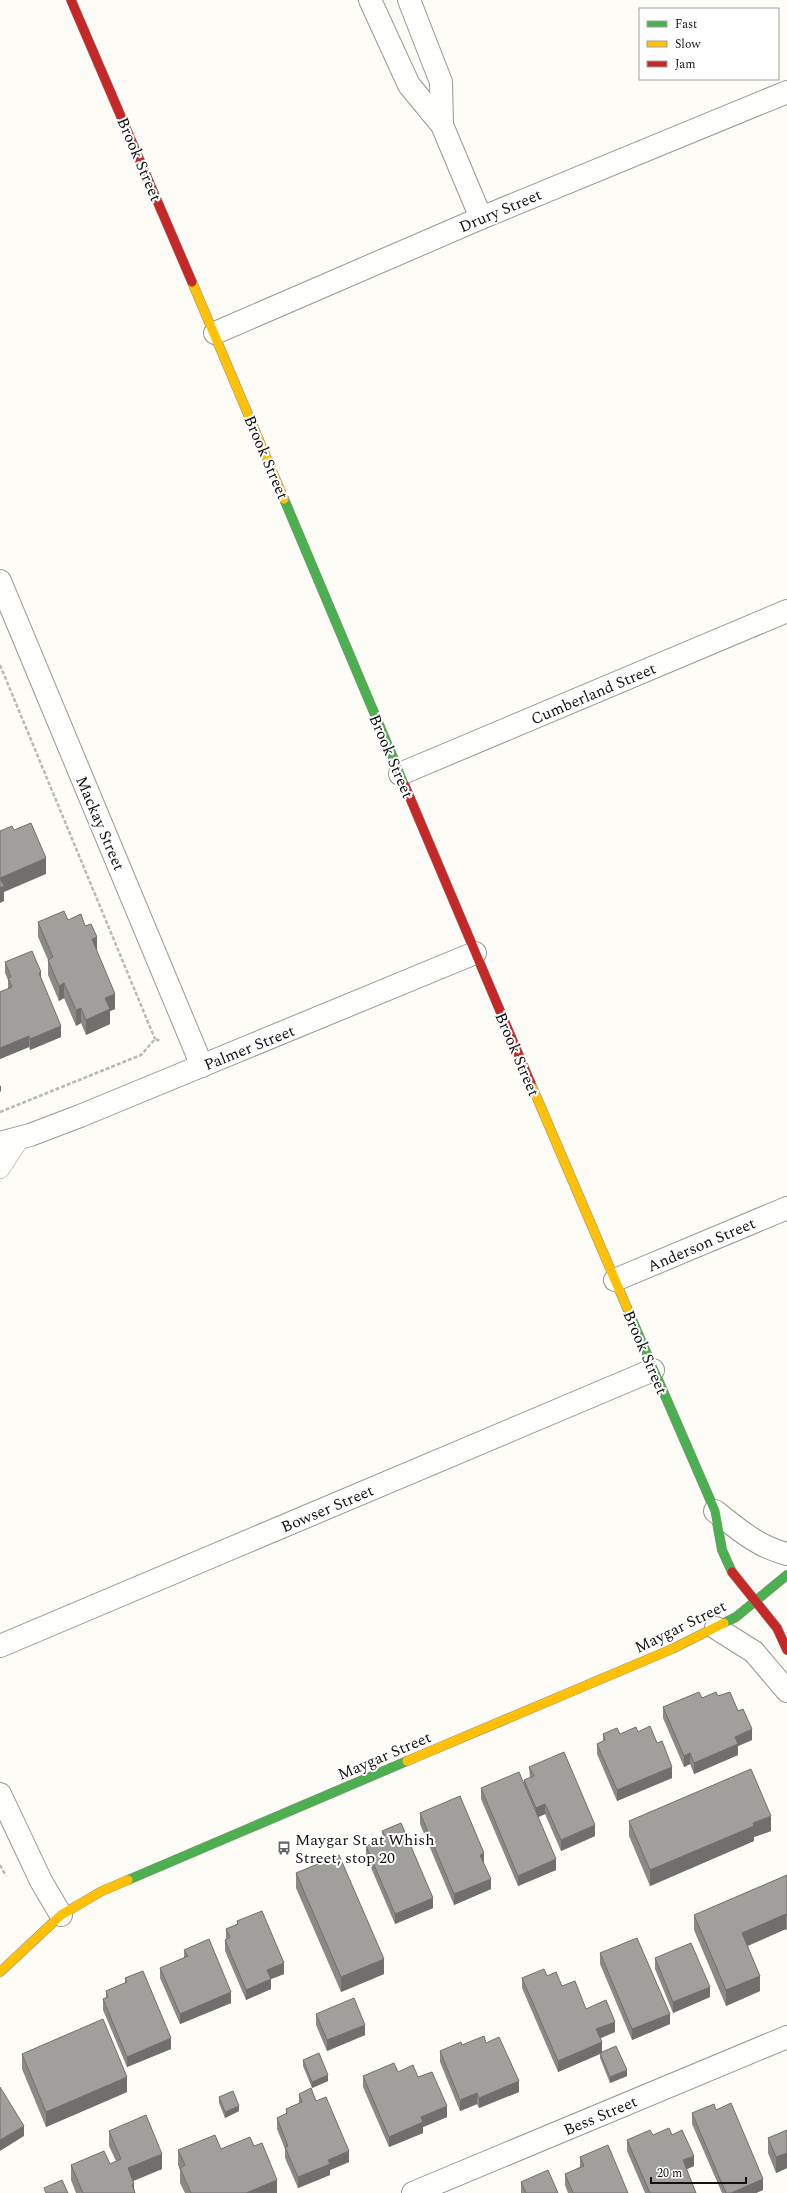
<svg xmlns="http://www.w3.org/2000/svg" width="787" height="2193" font-family="Spectral,serif">
  <style>
    .lines { fill: none; stroke-linecap: round; stroke-linejoin: round }
    .lane-casing { stroke: #979795; stroke-width: 20 }
    .street-casing { stroke: #979795; stroke-width: 24 }
    .fast-casing { stroke: #8e8d8b; stroke-width: 10 }
    .slow-casing { stroke: #8e8d8b; stroke-width: 10 }
    .jam-casing { stroke: #8e8d8b; stroke-width: 10 }
    .path { stroke: #b9b9b8; stroke-width: 2.5; stroke-dasharray: 4 2; stroke-linecap: butt }
    .lane { stroke: #fffffe; stroke-width: 19 }
    .street { stroke: #fffffe; stroke-width: 22 }
    .fast { stroke: #4caf50; stroke-width: 9 }
    .slow { stroke: #ffc107; stroke-width: 9 }
    .jam { stroke: #c62828; stroke-width: 9 }
    .wall { fill: #8a8986 }
    .shaded-wall { fill: #716f6d }
    .building { fill: #a19f9c; stroke: #716f6d }
    .labels { text-anchor: middle; stroke-width: 4; stroke-linejoin: round; paint-order: stroke }
    .street-label { font-size: 16px; fill: #111; stroke: #fff }
    .poi-label { font-size: 16px; fill: #111; stroke: #fff; text-anchor: start }
  </style>
  <rect width="100%" height="100%" fill="#fdfcf7"/>
  <g class="lines">
    <g class="lane-casing">
      <polyline id="lane" points="0,1169 21,1137"/>
    </g>
    <g class="street-casing">
      <g id="street">
        <polyline points="370,0 409,85 442,125 481,218"/>
        <polyline points="409,0 441,82 442,125"/>
        <polyline points="215,333 481,218 787,92"/>
        <polyline points="0,581 202,1066"/>
        <polyline points="400,774 787,611"/>
        <polyline points="0,1143 30,1135 80,1116 475,953"/>
        <polyline points="615,1280 787,1208"/>
        <path d="M715 1511C738 1529 758 1547 787 1554"/>
        <polyline points="716,1628 754,1652 787,1691"/>
        <polyline points="0,1646 653,1370"/>
        <polyline points="0,1794 41,1881 61,1915"/>
        <polyline points="413,2193 787,2037"/>
      </g>
    </g>
    <g class="fast-casing">
      <g id="fast">
        <polyline points="284,499 405,786"/>
        <polyline points="627,1308 715,1511 722,1550 732,1572"/>
        <polyline points="724,1623 736,1617 787,1575"/>
        <polyline points="128,1880 407,1761"/>
      </g>
    </g>
    <g class="slow-casing">
      <g id="slow">
        <polyline points="192,282 284,499"/>
        <polyline points="531,1084 627,1308"/>
        <polyline points="407,1761 672,1649 724,1623"/>
        <polyline points="0,1972 61,1915 102,1891 128,1880"/>
      </g>
    </g>
    <g class="jam-casing">
      <g id="jam">
        <polyline points="71,0 192,282"/>
        <polyline points="405,786 531,1084"/>
        <polyline points="732,1572 777,1628 787,1650"/>
      </g>
    </g>
    <g class="path">
      <polyline points="0,665 155,1039"/>
      <polyline points="0,1112 141,1055 155,1039 161,1041"/>
      <polyline points="0,1865 6,1876"/>
    </g>
    <use href="#lane" class="lane"/>
    <use href="#street" class="street"/>
    <use href="#fast" class="fast"/>
    <use href="#slow" class="slow"/>
    <use href="#jam" class="jam"/>
  </g>
  <g class="wall">
    <polygon points="68,920 85,926 97,951 115,1009 110,1011 110,1024 86,1035 81,1023 76,1026 64,998 59,1001 48,975 48,960 38,937 38,922"/>
    <polygon points="5,962 41,979 61,1037 30,1050 29,1047 0,1059 0,992 8,989 8,980 5,973"/>
    <polygon points="718,1696 738,1711 752,1740 738,1746 738,1755 694,1774 690,1764 684,1767 663,1718 663,1707 702,1698"/>
    <polygon points="638,1732 672,1778 617,1801 597,1754 597,1744 603,1741 603,1734 620,1734"/>
    <polygon points="529,1767 595,1836 561,1851 545,1814 538,1817 556,1870 518,1886 481,1799 481,1788 524,1784 524,1780 530,1778"/>
    <polygon points="420,1813 484,1864 491,1889 454,1905 420,1824"/>
    <polygon points="629,1821 771,1831 754,1837 754,1841 650,1886 629,1836"/>
    <polygon points="382,1831 433,1908 395,1924 366,1856 366,1846 382,1839"/>
    <polygon points="296,1873 384,1974 341,1992 296,1888"/>
    <polygon points="787,1875 787,1931 786,1929 748,1946 760,1991 726,2006 694,1930 694,1915"/>
    <polygon points="237,1921 284,1974 271,1979 271,1989 246,2000 225,1951 225,1940 226,1939 226,1929 237,1924"/>
    <polygon points="184,1950 231,2003 180,2024 160,1978 160,1968 184,1958"/>
    <polygon points="600,1953 670,2024 632,2040 600,1964"/>
    <polygon points="655,1958 710,1997 673,2013 655,1969"/>
    <polygon points="547,1976 562,1986 586,2009 615,2032 601,2038 602,2052 627,2076 610,2083 600,2058 600,2054 558,2072 522,1988 522,1978"/>
    <polygon points="125,1978 171,2049 127,2067 103,2010 103,1999 106,1998 106,1991 125,1983"/>
    <polygon points="316,2014 365,2035 327,2051 316,2025"/>
    <polygon points="486,2043 519,2092 479,2108 477,2104 460,2111 440,2062 440,2051 462,2045"/>
    <polygon points="22,2054 127,2092 46,2127 22,2069"/>
    <polygon points="303,2060 328,2081 312,2088 303,2066"/>
    <polygon points="398,2072 418,2077 447,2117 423,2127 423,2133 389,2147 363,2087 363,2076"/>
    <polygon points="299,2094 316,2101 349,2162 330,2170 330,2175 298,2188 285,2158 285,2149 277,2129 277,2118 286,2114 286,2109 299,2103"/>
    <polygon points="219,2097 239,2111 225,2118 219,2103"/>
    <polygon points="716,2110 763,2190 756,2193 722,2193 692,2124 692,2113"/>
    <polygon points="787,2130 787,2168 776,2173 768,2153 768,2138"/>
    <polygon points="109,2131 162,2169 133,2181 135,2193 76,2193 71,2180 71,2165 110,2164 116,2161 109,2146"/>
    <polygon points="653,2135 672,2135 694,2166 686,2169 696,2193 645,2193 627,2151 627,2140"/>
    <polygon points="254,2146 277,2193 185,2193 180,2183 180,2170 178,2165 178,2150 221,2149"/>
    <polygon points="580,2157 628,2193 568,2193 565,2185 565,2174 580,2167"/>
    <polygon points="521,2182 558,2193 521,2193"/>
  </g>
  <g class="shaded-wall">
    <polygon points="46,858 46,874 4,892 4,901 0,903 0,878"/>
    <polygon points="97,937 97,952 92,939"/>
    <polygon points="41,972 41,982 39,973"/>
    <polygon points="64,983 64,998 59,1001 59,986"/>
    <polygon points="115,994 115,1009 110,1011 110,1024 86,1035 86,1020 105,998"/>
    <polygon points="81,1008 81,1023 76,1026 76,1010"/>
    <polygon points="61,1026 61,1037 30,1050 30,1039"/>
    <polygon points="29,1036 29,1047 0,1059 0,1048"/>
    <polygon points="0,1086 1,1086 1,1091 0,1092"/>
    <polygon points="752,1729 752,1740 738,1746 738,1755 694,1774 694,1763 735,1737"/>
    <polygon points="690,1753 690,1764 684,1767 684,1756"/>
    <polygon points="672,1767 672,1778 617,1801 617,1790"/>
    <polygon points="545,1804 545,1814 536,1818 536,1808"/>
    <polygon points="771,1816 771,1831 754,1837 754,1841 650,1886 650,1870 753,1823"/>
    <polygon points="595,1825 595,1836 561,1851 561,1840"/>
    <polygon points="484,1853 484,1864 480,1866 480,1855"/>
    <polygon points="556,1859 556,1870 518,1886 518,1876"/>
    <polygon points="491,1879 491,1889 454,1905 454,1894"/>
    <polygon points="433,1898 433,1908 395,1924 395,1914"/>
    <polygon points="786,1914 786,1929 742,1948 742,1933"/>
    <polygon points="384,1959 384,1974 341,1992 341,1977"/>
    <polygon points="284,1963 284,1974 271,1979 271,1989 246,2000 246,1990 267,1970"/>
    <polygon points="760,1976 760,1991 726,2006 726,1990"/>
    <polygon points="710,1987 710,1997 673,2013 673,2002"/>
    <polygon points="231,1992 231,2003 180,2024 180,2014"/>
    <polygon points="670,2014 670,2024 632,2040 632,2029"/>
    <polygon points="615,2022 615,2032 596,2040 596,2029"/>
    <polygon points="365,2025 365,2035 327,2051 327,2040"/>
    <polygon points="171,2038 171,2049 127,2067 127,2057"/>
    <polygon points="602,2042 602,2053 558,2072 558,2061"/>
    <polygon points="627,2070 627,2076 610,2083 610,2077"/>
    <polygon points="328,2075 328,2081 312,2088 312,2082"/>
    <polygon points="127,2077 127,2092 46,2127 46,2112"/>
    <polygon points="519,2081 519,2092 479,2108 479,2098"/>
    <polygon points="477,2093 477,2104 460,2111 460,2100"/>
    <polygon points="239,2106 239,2111 225,2118 225,2112"/>
    <polygon points="447,2106 447,2117 423,2127 423,2133 389,2147 389,2137 421,2117"/>
    <polygon points="24,2126 24,2136 0,2151 0,2140"/>
    <polygon points="349,2151 349,2162 330,2170 330,2175 298,2188 298,2177 328,2160"/>
    <polygon points="787,2153 787,2168 776,2173 776,2157"/>
    <polygon points="162,2154 162,2169 128,2183 128,2168"/>
    <polygon points="694,2156 694,2166 683,2171 683,2160"/>
    <polygon points="763,2179 763,2190 756,2193 731,2193"/>
    <polygon points="277,2180 277,2193 246,2193"/>
    <polygon points="134,2184 134,2193 132,2185"/>
  </g>
  <g class="building">
    <polygon points="31,823 46,858 0,878 4,886 0,888 0,831 12,826 14,830"/>
    <polygon points="64,911 68,920 81,914 85,926 91,924 97,937 92,939 115,994 105,998 110,1009 86,1020 81,1008 76,1010 64,983 59,986 48,960 53,957 38,922"/>
    <polygon points="32,951 41,972 39,973 61,1026 30,1039 29,1036 0,1048 0,992 12,987 8,978 11,977 5,962"/>
    <polygon points="699,1692 702,1698 716,1692 718,1696 730,1692 738,1711 743,1709 752,1729 735,1737 738,1744 694,1763 690,1753 684,1756 663,1707"/>
    <polygon points="650,1726 657,1743 662,1741 672,1767 617,1790 597,1744 605,1740 603,1734 617,1728 620,1734 636,1727 638,1732"/>
    <polygon points="564,1752 595,1825 561,1840 545,1804 536,1808 524,1780 534,1776 529,1767"/>
    <polygon points="751,1769 771,1816 753,1823 754,1826 650,1870 629,1821"/>
    <polygon points="519,1772 556,1859 518,1876 481,1788"/>
    <polygon points="460,1796 484,1853 480,1855 491,1879 454,1894 420,1813"/>
    <polygon points="401,1823 433,1898 395,1914 366,1846 386,1838 382,1831"/>
    <polygon points="339,1855 384,1959 341,1977 296,1873"/>
    <polygon points="787,1875 787,1916 786,1914 742,1933 760,1976 726,1990 694,1915"/>
    <polygon points="262,1911 284,1963 267,1970 271,1979 246,1990 225,1940 230,1937 226,1929 238,1924 237,1921"/>
    <polygon points="637,1938 670,2014 632,2029 600,1953"/>
    <polygon points="209,1939 231,1992 180,2014 160,1968 188,1956 184,1950"/>
    <polygon points="691,1943 710,1987 673,2002 655,1958"/>
    <polygon points="544,1969 547,1976 556,1972 562,1986 575,1981 586,2009 606,2000 615,2022 596,2029 602,2042 558,2061 522,1978"/>
    <polygon points="143,1971 171,2038 127,2057 103,1999 108,1997 106,1991 127,1982 125,1978"/>
    <polygon points="354,1998 365,2025 327,2040 316,2014"/>
    <polygon points="103,2019 127,2077 46,2112 22,2054"/>
    <polygon points="484,2036 486,2043 499,2037 519,2081 479,2098 477,2093 460,2100 440,2051 461,2042 462,2045"/>
    <polygon points="616,2046 627,2070 610,2077 600,2053"/>
    <polygon points="319,2053 328,2075 312,2082 303,2060"/>
    <polygon points="394,2063 398,2072 413,2065 418,2077 432,2072 447,2106 421,2117 423,2122 389,2137 363,2076"/>
    <polygon points="0,2087 24,2126 0,2140"/>
    <polygon points="311,2088 316,2101 326,2097 349,2151 328,2160 330,2164 298,2177 285,2147 288,2146 277,2118 287,2113 286,2109 302,2102 299,2094"/>
    <polygon points="233,2091 239,2106 225,2112 219,2097"/>
    <polygon points="731,2103 763,2179 731,2193 726,2193 692,2113 714,2104 716,2110"/>
    <polygon points="146,2115 162,2154 128,2168 134,2184 132,2185 135,2193 83,2193 71,2165 104,2151 110,2164 121,2159 109,2131"/>
    <polygon points="669,2128 672,2135 682,2130 694,2156 683,2160 696,2193 650,2193 627,2140 650,2130 653,2135"/>
    <polygon points="787,2130 787,2153 776,2157 768,2138"/>
    <polygon points="215,2135 221,2149 250,2137 254,2146 262,2143 277,2180 246,2193 191,2193 180,2168 185,2165 178,2150"/>
    <polygon points="608,2145 628,2193 573,2193 565,2174 584,2166 580,2157"/>
    <polygon points="548,2170 558,2193 526,2193 521,2182"/>
    <polygon points="62,2180 68,2193 46,2193 44,2188"/>
  </g>
  <defs>
    <g id="bus-bare" transform="scale(1.08)"><path d="M-5-6H5V4H4V6H2V4H-2V6H-4V4H-5ZM-3.5-4V0h7V-4ZM-3.5 1.2v1.5H-2V1.2ZM2 1.2v1.5H3.5V1.2Z" fill="#646362" stroke="#fff" stroke-width="2.5" paint-order="stroke"/></g>
  </defs>
  <g fill-rule="evenodd">
    <use href="#bus-bare" x="284" y="1848"/>
  </g>
  <g class="labels">
    <g class="street-label">
      <text transform="translate(140 159) rotate(67)" y="6">Brook Street</text>
      <text transform="translate(500 210) rotate(-23)" y="6">Drury Street</text>
      <text transform="translate(267 457) rotate(67)" y="6">Brook Street</text>
      <text transform="translate(593 693) rotate(-23)" y="6">Cumberland Street</text>
      <text transform="translate(392 756) rotate(67)" y="6">Brook Street</text>
      <text transform="translate(101 823) rotate(67)" y="6">Mackay Street</text>
      <text transform="translate(249 1047) rotate(-22)" y="6">Palmer Street</text>
      <text transform="translate(518 1054) rotate(67)" y="6">Brook Street</text>
      <text transform="translate(701 1244) rotate(-23)" y="6">Anderson Street</text>
      <text transform="translate(646 1352) rotate(67)" y="6">Brook Street</text>
      <text transform="translate(327 1508) rotate(-23)" y="6">Bowser Street</text>
      <text transform="translate(680 1626) rotate(-26)" y="6">Maygar Street</text>
      <text transform="translate(384 1755) rotate(-23)" y="6">Maygar Street</text>
      <text transform="translate(600 2115) rotate(-23)" y="6">Bess Street</text>
    </g>
    <g class="poi-label">
      <text x="295" y="1845">Maygar St at Whish<tspan x="295" dy="18">Street, stop 20</tspan></text>
    </g>
  </g>
  <rect x="639" y="8" width="140" height="72" fill="#ffffff" stroke="#a0a0a0"/>
  <rect x="647" y="21" width="20" height="6" fill="#4caf50" stroke="#a0a0a0"/>
  <text x="675" y="28" font-size="12" fill="#111111">Fast</text>
  <rect x="647" y="41" width="20" height="6" fill="#ffc107" stroke="#a0a0a0"/>
  <text x="675" y="48" font-size="12" fill="#111111">Slow</text>
  <rect x="647" y="61" width="20" height="6" fill="#c62828" stroke="#a0a0a0"/>
  <text x="675" y="68" font-size="12" fill="#111111">Jam</text>
  <path d="M651 2177v6h95v-6" fill="none" stroke="#111111" stroke-width="2"/>
  <text x="657" y="2177" font-size="12" fill="#111111" stroke="#ffffff" stroke-width="3" paint-order="stroke">20 m</text>
</svg>
